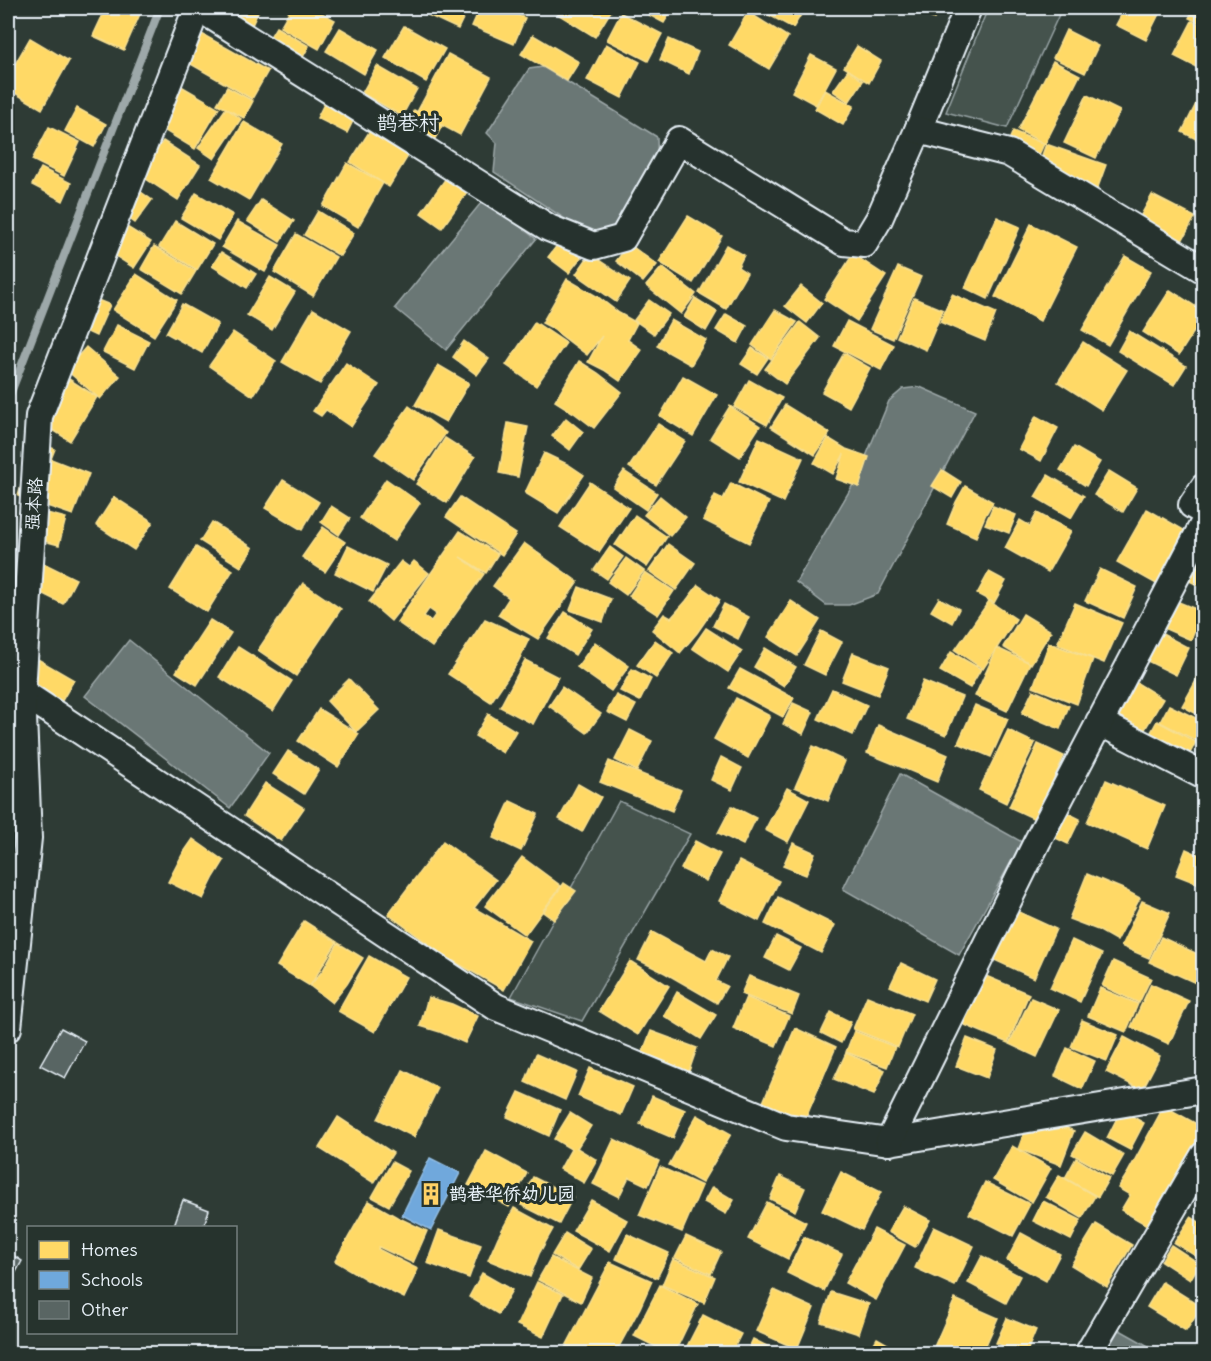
<svg xmlns="http://www.w3.org/2000/svg" width="1211" height="1361" font-family="Delius,'LXGW WenKai TC',sans-serif">
  <style>
    .green { fill: #45524e; stroke: #96a2a3; stroke-width: 1.5 }
    .water { fill: #6b7775; stroke: #9da8a9; stroke-width: 1.5 }
    .homes { fill: #ffd966; stroke: #f8e092; stroke-width: 1.5; fill-rule: evenodd }
    .schools { fill: #6fa8dc; stroke: #93bee4; stroke-width: 1.5 }
    .lines { fill: none; stroke-linecap: round; stroke-linejoin: round }
    .stream { stroke: #9da8a9; stroke-width: 8 }
    .building { fill: #596563; stroke: #e8f1f8; stroke-width: 1.5 }
    .street-casing { stroke: #e8f1f8; stroke-width: 30 }
    .street { stroke: #26332d; stroke-width: 26 }
    .labels { text-anchor: middle; stroke-width: 6; stroke-linejoin: round; paint-order: stroke }
    .street-label { font-size: 18px; fill: #e8f1f8; stroke: #26332d }
    .poi-label { font-size: 18px; font-weight: bold; fill: #e8f1f8; stroke: #26332d; text-anchor: start }
    .quarter-label { font-size: 21px; fill: #e8f1f8; stroke: #26332d }
  </style>
  <rect width="100%" height="100%" fill="#2e3b35"/>
  <filter id="ink" filterUnits="userSpaceOnUse"><feTurbulence type="fractalNoise" baseFrequency=".0167" numOctaves="2"/><feDisplacementMap in="SourceGraphic" scale="12" xChannelSelector="R" yChannelSelector="G"/><feConvolveMatrix kernelMatrix="1 2 1 2 8 2 1 2 1" color-interpolation-filters="sRGB"/></filter>
  <g filter="url(#ink)">
    <g class="green">
      <polygon points="988,8 1062,8 1007,128 946,112"/>
      <polygon points="619,801 690,834 582,1021 511,997"/>
    </g>
    <g class="water">
      <polygon points="543,67 657,137 658,173 612,236 577,227 494,172 497,143 487,133 529,69"/>
      <polygon points="485,198 536,239 446,350 395,308"/>
      <polygon points="920,387 975,411 878,594 849,605 826,605 796,582 857,478 889,401 903,389"/>
      <polygon points="129,640 269,753 230,808 85,696"/>
      <polygon points="900,774 1022,842 959,955 843,889"/>
      <polygon points="1118,1329 1161,1353 1103,1353"/>
    </g>
    <g class="homes">
      <polygon points="106,8 131,8 141,12 124,50 93,36"/>
      <polygon points="214,8 260,8 252,25"/>
      <polygon points="291,8 313,8 335,20 319,49 280,27"/>
      <polygon points="418,8 468,8 458,29 417,10"/>
      <polygon points="480,8 499,8 525,18 514,44 472,26"/>
      <polygon points="548,8 605,8 611,11 595,37"/>
      <polygon points="636,8 673,8 664,23"/>
      <polygon points="756,8 805,8 793,28"/>
      <polygon points="908,8 939,8 934,19"/>
      <polygon points="1125,8 1162,8 1146,40 1116,25"/>
      <polygon points="1194,8 1204,8 1204,25 1189,18"/>
      <polygon points="748,12 788,37 769,69 729,45"/>
      <polygon points="621,13 662,34 648,61 607,40"/>
      <polygon points="1192,21 1204,27 1204,71 1174,56"/>
      <polygon points="404,26 445,49 426,82 385,58"/>
      <polygon points="276,27 309,46 296,70 262,50"/>
      <polygon points="191,28 268,71 252,99 175,55"/>
      <polygon points="340,28 378,50 364,74 326,51"/>
      <polygon points="1066,30 1098,46 1085,73 1053,58"/>
      <polygon points="533,35 579,62 567,81 521,54"/>
      <polygon points="30,38 69,61 42,109 8,89 8,76"/>
      <polygon points="669,39 698,52 689,74 660,60"/>
      <polygon points="606,44 640,62 622,98 587,80"/>
      <polygon points="857,46 881,61 869,83 844,67"/>
      <polygon points="448,54 491,77 460,135 417,112"/>
      <polygon points="811,55 836,68 816,105 792,92"/>
      <polygon points="1053,61 1080,75 1045,144 1018,130"/>
      <polygon points="377,66 417,89 402,116 362,93"/>
      <polygon points="848,70 863,81 849,102 833,91"/>
      <polygon points="176,83 219,108 195,149 152,123"/>
      <polygon points="227,87 253,101 244,118 217,104"/>
      <polygon points="825,90 854,106 843,125 815,109"/>
      <polygon points="1087,95 1120,111 1096,158 1064,143"/>
      <polygon points="328,96 358,111 347,133 317,118"/>
      <polygon points="1199,98 1204,100 1204,143 1182,132"/>
      <polygon points="77,108 106,124 94,147 65,131"/>
      <polygon points="226,108 241,119 214,159 198,148"/>
      <polygon points="414,110 442,126 432,144 403,129"/>
      <polygon points="244,122 282,144 249,200 211,178"/>
      <polygon points="49,127 80,142 64,176 32,160"/>
      <polygon points="1013,131 1044,144 1031,172 1001,159"/>
      <polygon points="369,132 408,156 389,187 350,162"/>
      <polygon points="163,141 200,165 178,200 140,175"/>
      <polygon points="1046,144 1106,165 1094,198 1034,178"/>
      <polygon points="347,163 383,183 358,227 323,206"/>
      <polygon points="41,168 71,183 63,201 32,185"/>
      <polygon points="446,178 467,193 442,228 421,213"/>
      <polygon points="130,184 152,200 135,223 113,207"/>
      <polygon points="196,193 233,215 218,240 181,218"/>
      <polygon points="1152,195 1195,217 1177,250 1134,228"/>
      <polygon points="261,200 294,221 280,242 247,221"/>
      <polygon points="318,211 354,233 340,256 304,235"/>
      <polygon points="688,216 722,236 693,283 659,262"/>
      <polygon points="997,217 1020,227 988,299 965,288"/>
      <polygon points="114,219 151,242 134,268 97,244"/>
      <polygon points="175,221 213,244 197,270 159,247"/>
      <polygon points="237,221 280,245 265,272 222,247"/>
      <polygon points="1031,224 1077,247 1040,321 995,297"/>
      <polygon points="296,234 336,257 313,296 274,272"/>
      <polygon points="565,235 586,251 569,273 548,257"/>
      <polygon points="629,244 657,265 643,282 616,261"/>
      <polygon points="726,245 744,255 738,267 747,273 726,309 699,293"/>
      <polygon points="154,246 196,271 182,294 141,269"/>
      <polygon points="221,252 256,274 247,288 212,266"/>
      <polygon points="590,254 630,281 616,302 576,274"/>
      <polygon points="853,254 886,276 857,321 824,299"/>
      <polygon points="1125,256 1151,271 1108,345 1082,330"/>
      <polygon points="662,267 696,294 681,314 646,286"/>
      <polygon points="898,267 921,277 893,339 870,329"/>
      <polygon points="136,274 177,300 154,336 113,310"/>
      <polygon points="270,277 295,292 272,330 247,315"/>
      <polygon points="567,279 598,297 619,313 637,323 628,340 642,350 620,381 604,370 588,362 602,336 587,355 550,327 542,323"/>
      <polygon points="801,286 822,303 807,323 785,306"/>
      <polygon points="1170,290 1204,312 1204,316 1179,355 1143,332"/>
      <polygon points="83,294 110,305 96,336 70,324"/>
      <polygon points="952,294 996,313 985,341 940,322"/>
      <polygon points="695,298 717,312 706,331 684,317"/>
      <polygon points="914,298 943,310 926,350 897,337"/>
      <polygon points="649,300 669,314 654,334 634,320"/>
      <polygon points="182,304 218,324 202,353 166,333"/>
      <polygon points="313,309 351,331 320,384 282,362"/>
      <polygon points="775,310 797,322 771,359 752,345"/>
      <polygon points="726,314 747,326 738,343 716,330"/>
      <polygon points="671,320 706,340 691,365 657,346"/>
      <polygon points="847,321 894,345 881,370 834,346"/>
      <polygon points="535,322 566,343 536,386 506,365"/>
      <polygon points="800,322 820,338 785,384 765,369"/>
      <polygon points="117,325 149,341 135,368 103,352"/>
      <polygon points="1129,331 1186,366 1174,385 1118,351"/>
      <polygon points="233,332 276,361 253,396 209,366"/>
      <polygon points="464,341 489,359 477,375 453,357"/>
      <polygon points="1083,342 1127,370 1102,410 1058,382"/>
      <polygon points="86,347 120,376 100,399 66,370"/>
      <polygon points="752,348 768,358 757,374 741,364"/>
      <polygon points="844,353 870,368 849,407 822,392"/>
      <polygon points="579,361 598,373 622,392 594,428 574,413 555,401"/>
      <polygon points="346,363 379,385 351,427 326,410 321,416 313,411"/>
      <polygon points="438,365 469,383 446,422 415,405"/>
      <polygon points="61,374 97,397 70,441 34,418"/>
      <polygon points="683,376 717,395 693,436 660,416"/>
      <polygon points="749,380 782,398 767,425 734,407"/>
      <polygon points="785,405 830,433 815,455 771,427"/>
      <polygon points="409,406 446,433 413,480 375,454"/>
      <polygon points="730,406 760,426 740,457 710,438"/>
      <polygon points="1036,416 1058,428 1041,461 1019,449"/>
      <polygon points="566,418 583,432 570,450 552,436"/>
      <polygon points="508,423 528,427 518,477 499,473"/>
      <polygon points="658,424 685,441 656,485 629,467"/>
      <polygon points="445,438 475,457 447,503 416,484"/>
      <polygon points="759,438 803,458 783,502 739,482"/>
      <polygon points="828,438 846,449 869,457 859,487 836,479 844,454 833,474 814,463"/>
      <polygon points="34,442 55,449 51,459 89,474 73,515 18,496"/>
      <polygon points="1074,447 1100,462 1086,486 1060,470"/>
      <polygon points="544,453 569,465 584,475 558,513 525,493"/>
      <polygon points="942,470 961,482 952,498 932,486"/>
      <polygon points="624,471 657,493 646,510 613,487"/>
      <polygon points="1109,471 1137,488 1123,512 1094,495"/>
      <polygon points="1048,475 1084,496 1071,518 1035,497"/>
      <polygon points="386,479 420,503 394,541 360,518"/>
      <polygon points="283,480 319,502 302,530 265,508"/>
      <polygon points="590,482 629,508 599,552 560,527"/>
      <polygon points="731,483 769,502 749,543 703,520 715,495 723,499"/>
      <polygon points="965,486 993,502 985,516 976,537 947,524 956,502"/>
      <polygon points="660,496 686,517 670,536 644,515"/>
      <polygon points="114,497 153,522 134,550 96,525"/>
      <polygon points="460,497 516,534 502,555 446,517"/>
      <polygon points="331,506 350,518 339,535 321,522"/>
      <polygon points="993,506 1016,515 1009,533 985,524"/>
      <polygon points="32,509 66,518 59,545 25,536"/>
      <polygon points="1147,509 1189,533 1160,586 1117,562"/>
      <polygon points="1037,513 1071,531 1048,572 1005,548 1020,520 1030,526"/>
      <polygon points="635,515 667,537 647,567 615,545"/>
      <polygon points="212,522 253,548 241,567 200,541"/>
      <polygon points="323,527 345,542 325,572 302,557"/>
      <path d="M460 531 498 554 486 573 460 557 484 574 432 647 397 622ZM429 609 436 614 431 621 424 616Z"/>
      <polygon points="524,543 578,582 538,639 498,615 509,598 493,586"/>
      <polygon points="668,544 695,563 676,590 649,571"/>
      <polygon points="348,546 387,565 373,592 335,573"/>
      <polygon points="196,547 233,570 207,612 170,589"/>
      <polygon points="610,547 623,557 607,579 594,570"/>
      <polygon points="31,557 76,579 63,604 19,582"/>
      <polygon points="626,558 644,571 626,595 608,582"/>
      <polygon points="1193,559 1204,564 1204,588 1183,578"/>
      <polygon points="401,561 409,567 414,561 429,573 391,621 369,602"/>
      <polygon points="1100,569 1137,587 1123,618 1085,601"/>
      <polygon points="645,572 674,591 658,615 629,596"/>
      <polygon points="989,572 1006,581 994,603 977,594"/>
      <polygon points="303,583 341,609 296,676 258,650"/>
      <polygon points="698,585 720,600 697,633 680,653 652,630 664,614 671,618 686,601"/>
      <polygon points="579,587 611,599 603,622 570,610"/>
      <polygon points="1164,596 1203,612 1191,640 1152,623"/>
      <polygon points="939,598 959,609 952,623 931,611"/>
      <polygon points="791,601 820,620 797,656 768,637"/>
      <polygon points="989,601 1016,619 983,669 955,650"/>
      <polygon points="1075,603 1122,623 1104,663 1057,644"/>
      <polygon points="724,604 749,617 738,639 713,626"/>
      <polygon points="565,612 592,629 575,655 548,638"/>
      <polygon points="1023,614 1051,631 1031,664 1003,647"/>
      <polygon points="485,619 529,639 518,662 491,702 448,674"/>
      <polygon points="210,620 231,633 197,685 176,672"/>
      <polygon points="1149,627 1189,648 1176,675 1135,655"/>
      <polygon points="706,628 742,651 728,672 692,648"/>
      <polygon points="821,631 842,642 825,675 804,665"/>
      <polygon points="655,640 673,653 656,678 637,665"/>
      <polygon points="595,642 629,666 611,691 577,667"/>
      <polygon points="1049,643 1093,659 1077,704 1033,687"/>
      <polygon points="238,647 292,681 273,711 219,677"/>
      <polygon points="765,648 796,667 784,686 754,667"/>
      <polygon points="997,648 1030,663 1007,711 975,696"/>
      <polygon points="951,652 981,669 970,688 940,671"/>
      <polygon points="853,653 889,667 878,695 842,681"/>
      <polygon points="29,654 74,680 56,711 12,686"/>
      <polygon points="525,660 558,677 533,724 500,707"/>
      <polygon points="1199,668 1204,668 1204,718 1182,706 1197,679"/>
      <polygon points="632,669 651,679 640,701 620,691"/>
      <polygon points="740,669 794,698 783,717 729,688"/>
      <polygon points="1121,673 1163,699 1132,751 1107,697"/>
      <polygon points="349,679 379,710 356,732 327,701"/>
      <polygon points="923,681 962,697 946,735 907,719"/>
      <polygon points="562,687 601,714 587,733 549,706"/>
      <polygon points="832,689 867,705 853,735 818,719"/>
      <polygon points="1033,690 1069,706 1060,729 1022,713"/>
      <polygon points="616,695 636,705 627,722 607,712"/>
      <polygon points="736,698 770,716 748,758 714,739"/>
      <polygon points="793,703 813,712 803,734 783,724"/>
      <polygon points="975,705 1008,719 991,757 958,743"/>
      <polygon points="1169,705 1204,722 1204,734 1199,742 1160,722"/>
      <polygon points="319,709 359,734 338,767 298,741"/>
      <polygon points="488,714 516,731 503,753 475,736"/>
      <polygon points="1157,721 1196,742 1182,768 1143,747"/>
      <polygon points="878,725 948,755 937,782 867,753"/>
      <polygon points="630,730 652,741 637,771 615,760"/>
      <polygon points="1008,730 1035,743 1006,803 979,790"/>
      <polygon points="1038,744 1064,756 1035,819 1009,807"/>
      <polygon points="813,746 845,761 828,801 795,787"/>
      <polygon points="288,751 319,770 304,794 273,774"/>
      <polygon points="721,757 742,768 732,790 711,780"/>
      <polygon points="609,761 681,790 672,811 600,782"/>
      <polygon points="1106,780 1165,806 1147,849 1087,822"/>
      <polygon points="265,783 304,808 281,841 244,816"/>
      <polygon points="578,784 601,797 582,832 559,819"/>
      <polygon points="787,788 809,800 788,842 765,830"/>
      <polygon points="510,801 538,814 521,851 493,838"/>
      <polygon points="732,806 756,818 743,845 718,833"/>
      <polygon points="1056,807 1080,819 1068,844 1043,832"/>
      <polygon points="193,839 224,861 214,877 203,899 168,882 182,855"/>
      <polygon points="443,841 496,880 474,908 531,941 504,990 445,956 388,914"/>
      <polygon points="695,841 720,854 706,881 681,869"/>
      <polygon points="793,843 815,853 806,875 783,866"/>
      <polygon points="1186,849 1204,857 1204,873 1199,884 1176,875"/>
      <polygon points="522,857 561,886 525,935 485,906"/>
      <polygon points="739,861 779,881 759,921 719,901"/>
      <polygon points="1087,874 1123,889 1140,898 1117,941 1098,930 1069,919"/>
      <polygon points="564,883 576,891 554,920 543,912"/>
      <polygon points="778,897 835,925 821,953 765,924"/>
      <polygon points="1142,901 1170,913 1149,958 1121,946"/>
      <polygon points="1012,909 1056,929 1034,978 990,958"/>
      <polygon points="304,921 337,942 310,986 277,966"/>
      <polygon points="652,932 706,961 712,949 728,957 716,981 727,986 717,1003 665,973 638,960"/>
      <polygon points="776,936 801,948 789,970 765,958"/>
      <polygon points="1161,937 1204,957 1204,973 1198,984 1149,962"/>
      <polygon points="1072,940 1102,954 1080,1002 1050,988"/>
      <polygon points="338,943 363,958 347,984 332,1003 310,986 323,970"/>
      <polygon points="369,956 406,977 375,1032 338,1011"/>
      <polygon points="630,961 669,986 638,1035 599,1011"/>
      <polygon points="1113,961 1151,978 1139,1003 1102,986"/>
      <polygon points="901,963 935,979 925,1001 890,986"/>
      <polygon points="962,966 1029,994 1008,1043 941,1015"/>
      <polygon points="749,976 799,996 792,1014 741,994"/>
      <polygon points="1151,984 1189,1001 1169,1044 1131,1027"/>
      <polygon points="1100,988 1138,1004 1126,1032 1088,1016"/>
      <polygon points="677,992 716,1015 701,1039 664,1016"/>
      <polygon points="867,996 912,1014 898,1047 853,1029"/>
      <polygon points="428,997 452,1004 478,1016 465,1043 440,1032 420,1026"/>
      <polygon points="746,997 789,1016 776,1046 733,1028"/>
      <polygon points="1031,998 1059,1010 1037,1057 1009,1044"/>
      <polygon points="831,1012 851,1022 841,1043 821,1033"/>
      <polygon points="1082,1020 1118,1035 1107,1061 1071,1047"/>
      <polygon points="795,1028 836,1047 802,1127 760,1109"/>
      <polygon points="651,1031 697,1048 687,1077 640,1059"/>
      <polygon points="854,1031 895,1047 887,1067 846,1052"/>
      <polygon points="1124,1037 1160,1056 1142,1090 1106,1072"/>
      <polygon points="967,1038 997,1050 987,1078 956,1066"/>
      <polygon points="1067,1048 1095,1061 1082,1089 1055,1076"/>
      <polygon points="846,1053 885,1070 874,1095 834,1079"/>
      <polygon points="536,1054 577,1072 565,1100 525,1082"/>
      <polygon points="590,1068 633,1087 621,1115 578,1096"/>
      <polygon points="403,1070 438,1088 414,1137 378,1119"/>
      <polygon points="519,1092 560,1110 549,1136 507,1117"/>
      <polygon points="652,1096 685,1110 673,1138 640,1124"/>
      <polygon points="1164,1106 1204,1128 1204,1130 1152,1228 1121,1210 1130,1195 1118,1188 1127,1174"/>
      <polygon points="1121,1110 1144,1123 1130,1150 1107,1138"/>
      <polygon points="570,1113 591,1126 577,1148 597,1160 584,1183 560,1169 571,1149 554,1139"/>
      <polygon points="1031,1114 1074,1131 1061,1165 1018,1149"/>
      <polygon points="697,1115 731,1134 702,1183 669,1165"/>
      <polygon points="338,1117 393,1153 374,1183 319,1148"/>
      <polygon points="1085,1132 1124,1155 1112,1176 1072,1154"/>
      <polygon points="614,1139 659,1161 648,1186 629,1177 619,1197 593,1184"/>
      <polygon points="1012,1146 1051,1168 1032,1202 993,1180"/>
      <polygon points="486,1151 527,1173 509,1207 468,1185"/>
      <polygon points="1076,1158 1109,1178 1098,1197 1065,1178"/>
      <polygon points="392,1162 409,1171 389,1206 372,1197"/>
      <polygon points="660,1167 702,1186 682,1232 639,1215"/>
      <polygon points="841,1172 881,1192 862,1230 822,1211"/>
      <polygon points="1059,1175 1095,1196 1082,1218 1046,1197"/>
      <polygon points="780,1176 805,1188 795,1211 770,1199"/>
      <polygon points="533,1177 573,1197 559,1224 519,1204"/>
      <polygon points="985,1182 1030,1204 1013,1236 969,1214"/>
      <polygon points="712,1187 734,1200 726,1214 704,1202"/>
      <polygon points="591,1200 627,1220 610,1251 573,1231"/>
      <polygon points="369,1201 397,1217 427,1231 413,1263 379,1247 378,1249 418,1269 404,1298 367,1280 335,1261"/>
      <polygon points="1043,1201 1081,1220 1071,1240 1033,1221"/>
      <polygon points="767,1202 806,1222 788,1259 748,1239"/>
      <polygon points="903,1206 930,1220 915,1247 888,1232"/>
      <polygon points="514,1208 553,1229 539,1254 530,1277 488,1260 498,1237"/>
      <polygon points="1191,1217 1204,1225 1204,1261 1174,1243"/>
      <polygon points="1096,1224 1132,1245 1107,1287 1071,1265"/>
      <polygon points="934,1227 974,1246 955,1286 915,1268"/>
      <polygon points="874,1229 905,1245 876,1300 845,1283"/>
      <polygon points="439,1230 481,1245 469,1278 427,1263"/>
      <polygon points="565,1233 591,1249 578,1270 552,1255"/>
      <polygon points="1021,1233 1060,1254 1046,1281 1007,1260"/>
      <polygon points="627,1234 669,1253 657,1278 616,1259"/>
      <polygon points="686,1236 721,1252 711,1274 675,1258"/>
      <polygon points="804,1237 842,1254 824,1291 787,1273"/>
      <polygon points="1171,1245 1200,1264 1190,1280 1161,1261"/>
      <polygon points="982,1256 1020,1276 1006,1303 968,1283"/>
      <polygon points="551,1257 592,1278 581,1302 538,1280"/>
      <polygon points="673,1259 715,1277 704,1303 662,1285"/>
      <polygon points="610,1262 652,1281 640,1308 615,1354 562,1354"/>
      <polygon points="482,1273 512,1290 498,1314 469,1297"/>
      <polygon points="537,1282 563,1294 543,1337 517,1325"/>
      <polygon points="1162,1282 1202,1307 1186,1331 1147,1307"/>
      <polygon points="660,1285 698,1304 674,1354 670,1354 634,1336"/>
      <polygon points="774,1290 814,1308 797,1349 756,1331"/>
      <polygon points="831,1292 869,1304 859,1334 821,1322"/>
      <polygon points="955,1299 998,1318 982,1354 948,1354 934,1347"/>
      <polygon points="703,1315 741,1334 731,1354 683,1354"/>
      <polygon points="1204,1316 1204,1335 1196,1330"/>
      <polygon points="1007,1318 1036,1330 1026,1354 1020,1354 996,1343"/>
      <polygon points="877,1338 905,1354 868,1354"/>
      <polygon points="753,1339 783,1354 746,1354"/>
    </g>
    <polygon class="schools" points="430,1158 460,1173 431,1230 402,1215"/>
    <g class="lines">
      <polyline class="stream" points="8,400 160,8"/>
    </g>
    <g class="building">
      <polygon points="61,1028 85,1041 65,1078 40,1065"/>
      <polygon points="183,1200 209,1210 203,1228 173,1228"/>
      <polygon points="8,1252 22,1261 8,1287"/>
    </g>
    <g class="lines">
      <g class="street-casing">
        <g id="street">
          <polyline points="199,8 549,228 594,246 623,238 679,140 844,242 864,244 879,219 918,130 968,8"/>
          <polyline points="918,130 1009,153 1204,270"/>
          <polyline points="1204,487 1192,505 1204,512"/>
          <polyline points="8,678 22,692 496,1007 786,1127 889,1142 1204,1090"/>
          <polyline points="1099,722 1204,776"/>
          <polyline points="8,1028 28,838 22,692 39,416 197,8"/>
          <polyline points="889,1142 1037,842 1204,523"/>
          <polyline points="1088,1354 1204,1155"/>
        </g>
      </g>
      <use href="#street" class="street"/>
    </g>
  </g>
  <defs>
    <g id="building-bare" transform="scale(1.8)"><path d="M-4-6H4V6H1V3H-1V6H-4ZM-2.5-4.3h1.7v1.8h-1.7ZM.8-4.3h1.7v1.8H.8ZM-2.5-1h1.7V.8h-1.7ZM.8-1h1.7V.8H.8Z" fill="#ffd166" stroke="#26332d" stroke-width="2.5" paint-order="stroke"/></g>
  </defs>
  <g fill-rule="evenodd">
    <use href="#building-bare" x="431" y="1194"/>
  </g>
  <g class="labels">
    <g class="street-label">
      <text transform="translate(34 504) rotate(-86)" y="6">强本路</text>
    </g>
    <g class="poi-label">
      <text x="449" y="1200">鹊巷华侨幼儿园</text>
    </g>
    <g class="quarter-label">
      <text x="408" y="130">鹊巷村</text>
    </g>
  </g>
  <rect width="1211" height="1361" fill="none" stroke="#26332d" stroke-width="30"/>
  <rect x="15" y="15" width="1181" height="1331" fill="none" stroke="#e8f1f8" stroke-width="2" filter="url(#ink)"/>
  <rect x="27" y="1226" width="210" height="108" fill="#26332d" stroke="#747f7e" stroke-width="1.5"/>
  <rect x="39" y="1241" width="30" height="18" fill="#ffd966" stroke="#747f7e" stroke-width="1.5"/>
  <text x="81" y="1256" font-size="18" fill="#e8f1f8">Homes</text>
  <rect x="39" y="1271" width="30" height="18" fill="#6fa8dc" stroke="#747f7e" stroke-width="1.5"/>
  <text x="81" y="1286" font-size="18" fill="#e8f1f8">Schools</text>
  <rect x="39" y="1301" width="30" height="18" fill="#596563" stroke="#747f7e" stroke-width="1.5"/>
  <text x="81" y="1316" font-size="18" fill="#e8f1f8">Other</text>
</svg>
